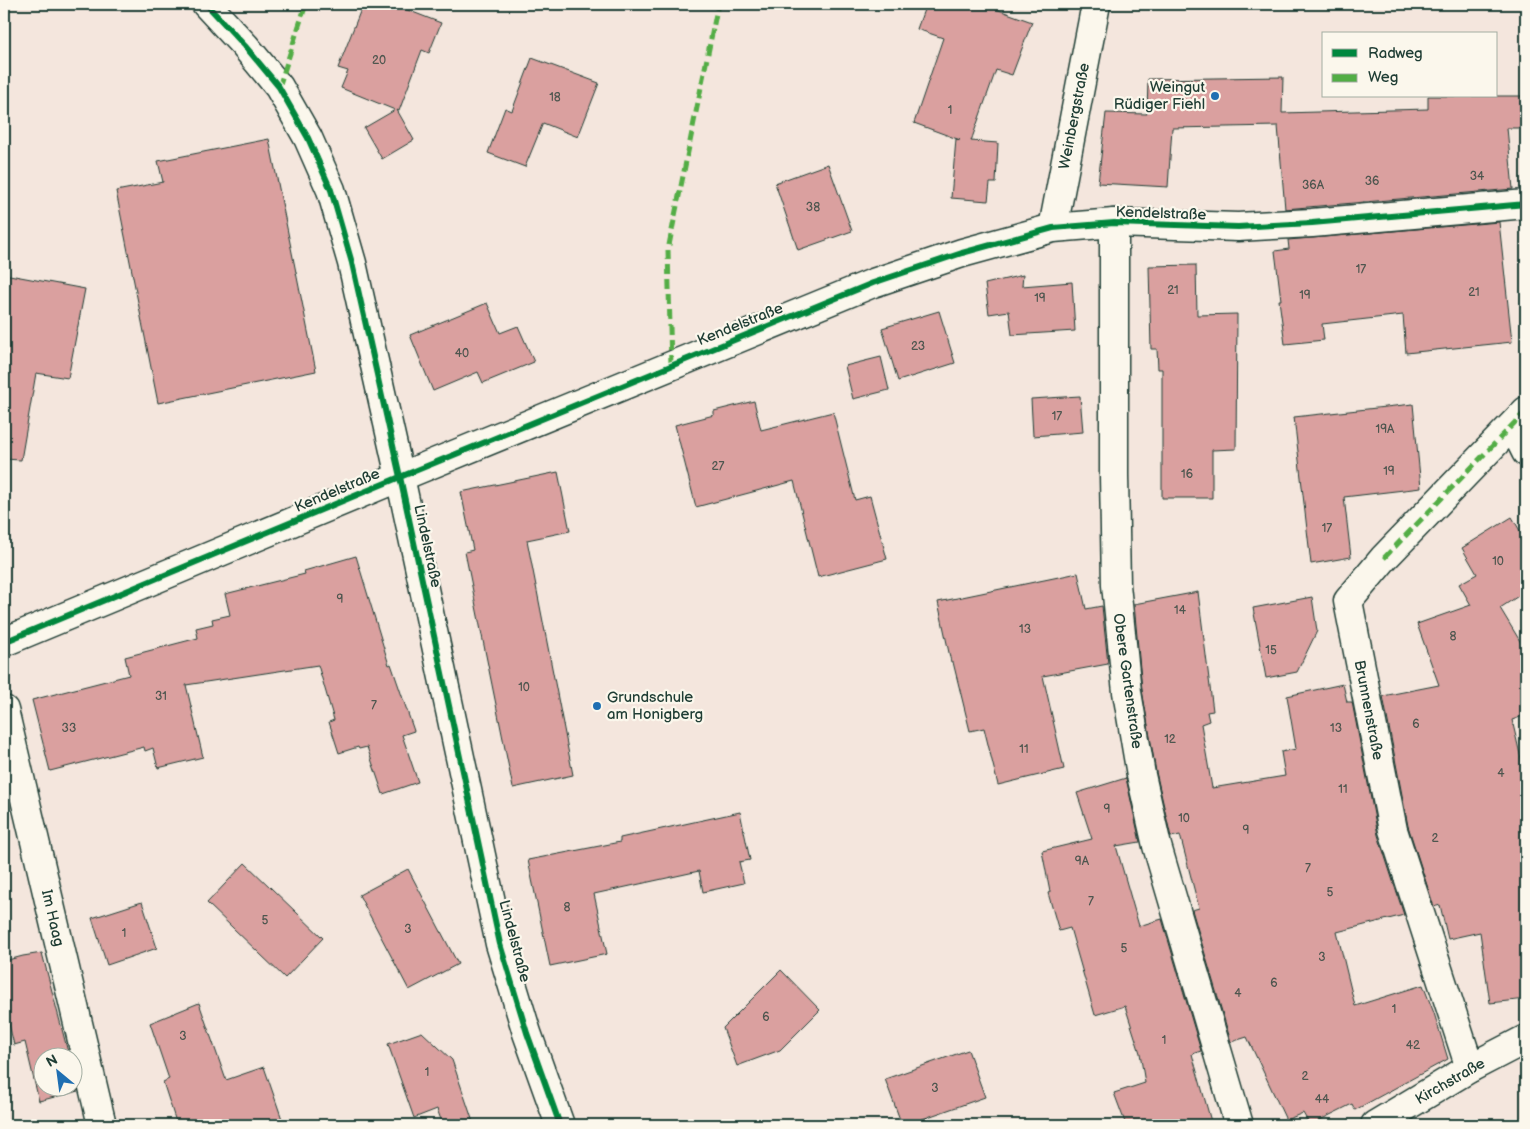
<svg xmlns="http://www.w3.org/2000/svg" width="1530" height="1129" font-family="'Balsamiq Sans',sans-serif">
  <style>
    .building { fill: #daa09f; stroke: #1f3d34 }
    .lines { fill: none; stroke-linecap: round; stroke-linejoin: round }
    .minor-casing { stroke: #1f3d34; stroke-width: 31 }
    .minor { stroke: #fbf7ec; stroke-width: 28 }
    .quiet { stroke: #52ad45; stroke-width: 5; stroke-dasharray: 10 5; stroke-linecap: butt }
    .cycleway-casing { stroke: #fbf7ec; stroke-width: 9 }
    .cycleway { stroke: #00873e; stroke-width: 6 }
    .poi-dot { fill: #1f6fb2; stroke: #fbf7ec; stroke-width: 2 }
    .labels { text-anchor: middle; stroke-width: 4.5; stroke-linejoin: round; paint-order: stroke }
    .number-label { font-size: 12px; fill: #4e564f }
    .poi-label { font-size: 15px; fill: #1f3d34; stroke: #fbf7ec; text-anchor: end }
    .street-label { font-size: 15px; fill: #1f3d34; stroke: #fbf7ec }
  </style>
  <rect width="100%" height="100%" fill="#f4e6dd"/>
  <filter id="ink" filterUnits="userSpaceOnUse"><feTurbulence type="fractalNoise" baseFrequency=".02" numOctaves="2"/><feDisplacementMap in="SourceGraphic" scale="10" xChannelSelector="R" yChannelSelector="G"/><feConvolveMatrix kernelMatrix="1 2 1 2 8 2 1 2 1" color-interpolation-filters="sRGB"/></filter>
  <g filter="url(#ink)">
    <g class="building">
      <polygon points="363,4 392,4 441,23 429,53 422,50 399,111 397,110 414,140 382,159 364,128 395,110 341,88 348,71 338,68"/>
      <polygon points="926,4 982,4 1032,22 1012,75 996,70 971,141 998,143 996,183 990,183 988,201 951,198 956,139 960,140 914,123 943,38 917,29"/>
      <polygon points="532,58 599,83 578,137 543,123 525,167 488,153 505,108 512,111"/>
      <polygon points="1283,77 1282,113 1428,109 1428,96 1526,96 1525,128 1507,128 1513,189 1285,209 1278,126 1172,128 1168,187 1098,183 1106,113 1147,114 1148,79"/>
      <polygon points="269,139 316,371 158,403 116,191 163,182 158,161"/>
      <polygon points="828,164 852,231 798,250 775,183"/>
      <polygon points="1499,222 1512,342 1406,353 1403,315 1322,324 1324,340 1285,344 1279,300 1281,300 1275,251 1289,249 1288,240"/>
      <polygon points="1196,265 1197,315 1237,314 1236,449 1212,450 1212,498 1162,498 1162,369 1158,369 1157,349 1151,349 1149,266"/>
      <polygon points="4,274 85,289 68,378 36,373 21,460 4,459"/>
      <polygon points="1023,275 1022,286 1072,282 1075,331 1012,335 1009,311 989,314 985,284"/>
      <polygon points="487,303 500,333 518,326 534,362 483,383 478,372 433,391 410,335"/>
      <polygon points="939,311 955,363 898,381 882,328"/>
      <polygon points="881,357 889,390 853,399 845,366"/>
      <polygon points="1080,396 1083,432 1033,436 1031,399"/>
      <polygon points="754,401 761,430 833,412 855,500 870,496 887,559 818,577 794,481 696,507 675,425 714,415 714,411"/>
      <polygon points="1413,404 1421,488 1344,497 1351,557 1311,564 1294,417"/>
      <polygon points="558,472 570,531 527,540 573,775 513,788 465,552 473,550 461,492"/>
      <polygon points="1512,517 1526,541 1526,591 1500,608 1526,651 1526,715 1512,720 1526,780 1526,999 1490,1003 1480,932 1448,939 1440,905 1434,907 1408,826 1383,696 1439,685 1417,624 1471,605 1459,584 1477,574 1462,548"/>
      <polygon points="356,556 389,665 391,664 414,731 402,735 418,782 383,794 367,747 359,749 358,747 339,753 329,722 334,720 318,665 186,685 203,757 158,768 153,748 145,751 144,747 50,771 32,700 129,675 125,657 198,638 196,628 213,624 212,619 230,615 225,594 305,574 304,571"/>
      <polygon points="1078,573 1086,609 1102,606 1108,664 1043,676 1064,769 998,785 984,728 970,731 953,662 951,662 938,602"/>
      <polygon points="1198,592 1213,711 1207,712 1209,721 1201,724 1212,788 1285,776 1281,752 1296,749 1287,696 1343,684 1347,702 1352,702 1378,835 1404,915 1337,932 1355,1006 1423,985 1434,1013 1448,1059 1355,1110 1352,1104 1310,1125 1303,1113 1286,1120 1247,1037 1231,1042 1192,910 1199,908 1180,835 1171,837 1156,772 1142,690 1134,604"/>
      <polygon points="1312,597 1317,631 1297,672 1266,678 1253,608"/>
      <polygon points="1126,778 1140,842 1116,846 1139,926 1162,919 1201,1051 1192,1054 1212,1125 1126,1125 1114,1093 1145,1083 1140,1053 1125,1006 1095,1015 1070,928 1059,931 1048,893 1050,892 1042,851 1092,839 1077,793"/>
      <polygon points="740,812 750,860 739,862 744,883 703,892 699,871 594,894 607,954 550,966 528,860 620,842 620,838"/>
      <polygon points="245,863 323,938 285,978 207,903"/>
      <polygon points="408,869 458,964 409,990 359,895"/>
      <polygon points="142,902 157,948 107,965 92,918"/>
      <polygon points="42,953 69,1056 42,1056 42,1086 72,1086 72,1072 78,1091 39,1101 25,1042 14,1045 9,1024 4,1025 4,961 23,956"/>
      <polygon points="781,970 820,1010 780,1050 737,1066 723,1028"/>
      <polygon points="199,1003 226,1080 264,1067 284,1125 177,1125 163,1082 169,1079 150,1023"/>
      <polygon points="422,1032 452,1060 474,1125 443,1125 437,1109 414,1118 388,1044"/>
      <polygon points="968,1050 985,1097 905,1125 902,1125 885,1079"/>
    </g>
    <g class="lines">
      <g class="minor-casing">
        <g id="minor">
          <polyline points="206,4 245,46 279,87 308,138 331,190 352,263 400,477 500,944 527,1033 560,1125"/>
          <polyline points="1114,223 1114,475 1116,585 1127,692 1141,775 1157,846 1239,1125"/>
          <polyline points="1053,228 1096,4"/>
          <polyline points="1513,426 1526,452"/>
          <polyline points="4,642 400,477 873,283 962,253 1053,228 1114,223 1238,227 1312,223 1526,204"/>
          <polyline points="4,710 102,1125"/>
          <polyline points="1470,1068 1393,830 1348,601 1384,558 1526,411"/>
          <polyline points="1375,1125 1470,1068 1526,1039"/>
        </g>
      </g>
      <use href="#minor" class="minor"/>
      <g class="quiet">
        <polyline points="279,87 306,4"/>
        <polyline points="671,365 668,250 718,4"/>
        <polyline points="1384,558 1526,411"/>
      </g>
      <g class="cycleway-casing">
        <g id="cycleway">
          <polyline points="206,4 245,46 279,87 308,138 331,190 352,263 400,477 500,944 527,1033 560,1125"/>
          <polyline points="4,642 400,477 873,283 962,253 1053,228 1114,223 1238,227 1312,223 1526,204"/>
        </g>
      </g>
      <use href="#cycleway" class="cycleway"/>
    </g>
  </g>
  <g class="poi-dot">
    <circle cx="1215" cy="96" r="5"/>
    <circle cx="597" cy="706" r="5"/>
  </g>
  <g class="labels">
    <g class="number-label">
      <text x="379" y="64">20</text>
      <text x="555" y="101">18</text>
      <text x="950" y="114">1</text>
      <text x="1477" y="180">34</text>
      <text x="1372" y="185">36</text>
      <text x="1313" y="189">36A</text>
      <text x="813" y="211">38</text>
      <text x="1361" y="273">17</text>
      <text x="1173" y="294">21</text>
      <text x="1474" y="296">21</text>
      <text x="1305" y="299">19</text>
      <text x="1040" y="302">19</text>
      <text x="918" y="350">23</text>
      <text x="462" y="357">40</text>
      <text x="1057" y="420">17</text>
      <text x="1385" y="433">19A</text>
      <text x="718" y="470">27</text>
      <text x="1389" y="475">19</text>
      <text x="1187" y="478">16</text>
      <text x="1327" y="532">17</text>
      <text x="1498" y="565">10</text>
      <text x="340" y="603">9</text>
      <text x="1180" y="614">14</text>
      <text x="1025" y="633">13</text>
      <text x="1453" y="640">8</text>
      <text x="1271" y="654">15</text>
      <text x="524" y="691">10</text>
      <text x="161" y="700">31</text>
      <text x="374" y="709">7</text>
      <text x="1416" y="728">6</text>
      <text x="69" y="732">33</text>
      <text x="1336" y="732">13</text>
      <text x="1170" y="743">12</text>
      <text x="1024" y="753">11</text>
      <text x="1501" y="777">4</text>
      <text x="1343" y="793">11</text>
      <text x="1107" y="813">9</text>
      <text x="1184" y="822">10</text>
      <text x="1246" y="834">9</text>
      <text x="1435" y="842">2</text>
      <text x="1082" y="865">9A</text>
      <text x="1308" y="872">7</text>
      <text x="1330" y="896">5</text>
      <text x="1091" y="905">7</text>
      <text x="567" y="911">8</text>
      <text x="265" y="924">5</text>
      <text x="408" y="933">3</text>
      <text x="124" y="937">1</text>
      <text x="1124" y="952">5</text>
      <text x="1322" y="961">3</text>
      <text x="1274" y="987">6</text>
      <text x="1238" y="997">4</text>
      <text x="1394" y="1013">1</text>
      <text x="766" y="1021">6</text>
      <text x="183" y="1040">3</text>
      <text x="1164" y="1044">1</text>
      <text x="1413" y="1049">42</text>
      <text x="427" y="1076">1</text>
      <text x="1305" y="1080">2</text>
      <text x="935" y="1092">3</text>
      <text x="1322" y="1103">44</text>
    </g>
    <g class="poi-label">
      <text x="1205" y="92">Weingut<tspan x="1205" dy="17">Rüdiger Fiehl</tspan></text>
      <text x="607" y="702" text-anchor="start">Grundschule<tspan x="607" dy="17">am Honigberg</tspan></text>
    </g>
    <g class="street-label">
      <text transform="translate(1074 116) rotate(-79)" y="5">Weinbergstraße</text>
      <text transform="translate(1161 213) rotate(2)" y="5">Kendelstraße</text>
      <text transform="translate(740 324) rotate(-22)" y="5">Kendelstraße</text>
      <text transform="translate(337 490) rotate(-23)" y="5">Kendelstraße</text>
      <text transform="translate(428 546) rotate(78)" y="5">Lindelstraße</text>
      <text transform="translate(1128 681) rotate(82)" y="5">Obere Gartenstraße</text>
      <text transform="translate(1369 710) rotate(79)" y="5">Brunnenstraße</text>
      <text transform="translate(53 918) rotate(77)" y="5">Im Haag</text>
      <text transform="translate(515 941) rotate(75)" y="5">Lindelstraße</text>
      <text transform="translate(1450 1081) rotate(-30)" y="5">Kirchstraße</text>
    </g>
  </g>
  <rect width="1530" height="1129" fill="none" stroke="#fbf7ec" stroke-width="20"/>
  <rect x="10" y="10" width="1510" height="1109" fill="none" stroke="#1f3d34" stroke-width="2" filter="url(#ink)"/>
  <rect x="1322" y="32" width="175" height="65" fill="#fbf7ec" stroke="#a3ada2"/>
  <rect x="1332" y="49" width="25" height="8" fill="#00873e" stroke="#a3ada2"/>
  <text x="1368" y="58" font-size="15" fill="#1f3d34">Radweg</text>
  <rect x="1332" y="74" width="25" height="8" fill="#52ad45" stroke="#a3ada2"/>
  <text x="1368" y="82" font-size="15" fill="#1f3d34">Weg</text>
  <g transform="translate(58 1072) rotate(331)"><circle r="24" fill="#fbf7ec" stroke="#a3ada2"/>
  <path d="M0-4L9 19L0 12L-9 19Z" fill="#1f6fb2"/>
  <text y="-8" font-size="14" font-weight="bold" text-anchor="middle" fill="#1f3d34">N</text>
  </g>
</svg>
